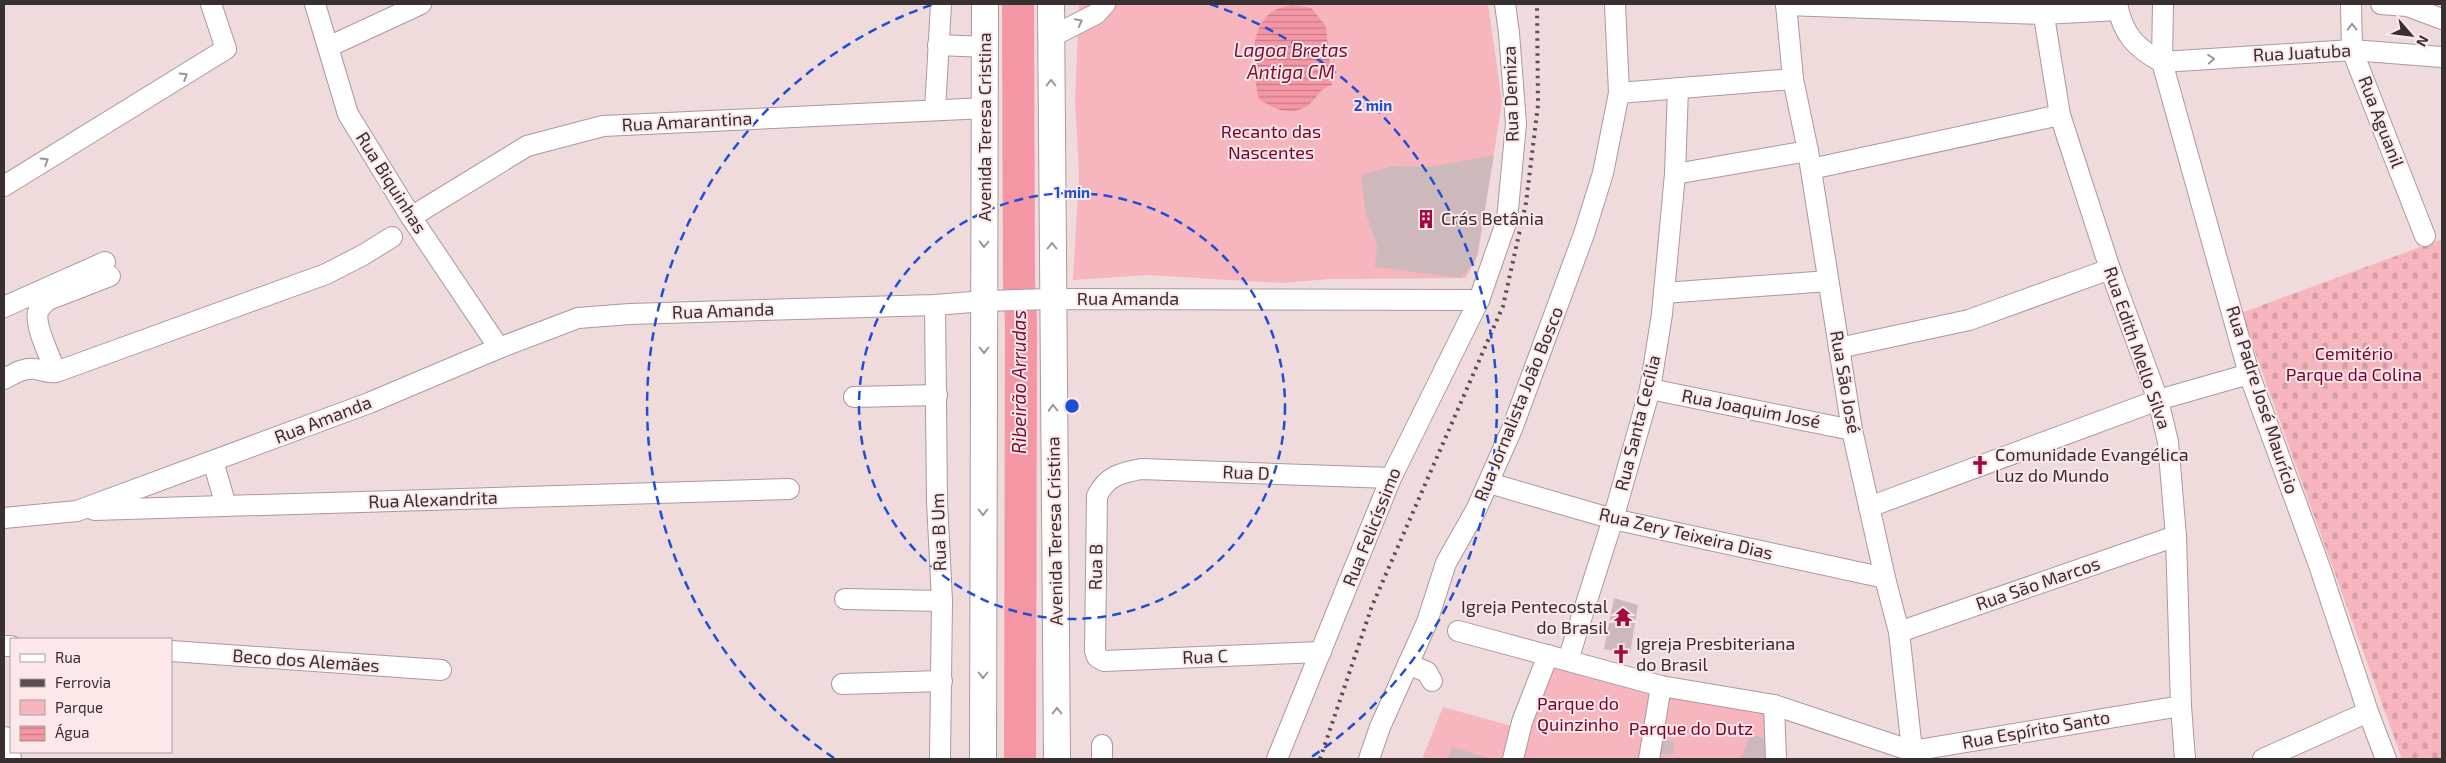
<svg xmlns="http://www.w3.org/2000/svg" width="2446" height="763" font-family="'Exo 2',sans-serif">
  <style>
    .cemetery { fill: url(#cemetery-stones) }
    .green { fill: #f7b5bd }
    .water { fill: url(#water-rules) }
    .lines { fill: none; stroke-linecap: round; stroke-linejoin: round }
    .river { stroke: #f596a5; stroke-width: 32 }
    .building { fill: #cdb9bb }
    .minor-casing { stroke: #ac999b; stroke-width: 22 }
    .major-casing { stroke: #ac999b; stroke-width: 28 }
    .minor { stroke: #fff; stroke-width: 20 }
    .major { stroke: #fff; stroke-width: 26 }
    .rail { stroke: #594f50; stroke-width: 4; stroke-dasharray: 2.5 5; stroke-linecap: butt }
    .oneway { stroke: #9b9798 }
    .ring { fill: none; stroke: #1d4ed8; stroke-width: 2.5; stroke-dasharray: 9 6 }
    .labels { text-anchor: middle; stroke-width: 4; stroke-linejoin: round; paint-order: stroke }
    .street-label { font-size: 18px; fill: #372f30; stroke: #fce7e9 }
    .park-label { font-size: 18px; fill: #78012c; stroke: #fce7e9 }
    .poi-label { font-size: 18px; fill: #372f30; stroke: #fce7e9; text-anchor: start }
    .water-label { font-size: 19px; font-style: italic; fill: #7e0b31; stroke: #fce7e9 }
    .centre { fill: #1d4ed8; stroke: #fce7e9; stroke-width: 2.5 }
    .ring-label { font-size: 15px; text-anchor: middle; font-weight: bold; fill: #1d4ed8; stroke: #fce7e9; stroke-width: 4; stroke-linejoin: round; paint-order: stroke }
  </style>
  <defs>
    <pattern id="cemetery-stones" width="16" height="16" patternUnits="userSpaceOnUse" patternTransform="scale(1.25)"><rect width="16" height="16" fill="#f7b5bd"/><path d="M2 7V4a2 2 0 0 1 4 0v3zM10 15v-3a2 2 0 0 1 4 0v3z" fill="#d49ca3"/></pattern>
    <pattern id="water-rules" width="6" height="5" patternUnits="userSpaceOnUse" patternTransform="scale(1.25)"><rect width="6" height="5" fill="#f596a5"/><path d="M0 2.5h6" fill="none" stroke="#c77b87"/></pattern>
  </defs>
  <rect width="100%" height="100%" fill="#efdadc"/>
  <polygon class="cemetery" points="2442,239 2442,759 2402,759 2241,313"/>
  <g class="green">
    <polygon points="1079,4 1488,4 1502,102 1478,255 1466,278 1330,279 1282,283 1147,275 1073,280 1079,174 1075,100"/>
    <polygon points="1551,661 1659,690 1643,759 1518,759"/>
    <polygon points="1666,694 1767,712 1767,759 1655,759"/>
    <polygon points="1443,707 1515,727 1506,759 1422,759"/>
  </g>
  <path class="water" d="M1291 5 1311 8 1326 26 1332 85C1317 91 1321 93 1312 102 1295 118 1276 111 1259 99 1253 73 1247 35 1269 14 1274 9 1285 7 1291 5Z"/>
  <g class="lines">
    <polyline class="river" points="1018,4 1019,281 1021,322 1020,759"/>
  </g>
  <g class="building">
    <polygon points="1494,155 1476,259 1461,278 1375,267 1377,246 1366,214 1361,175 1391,166 1430,167"/>
    <polygon points="1614,598 1638,605 1630,654 1604,649"/>
    <polygon points="1750,735 1773,740 1773,759 1741,759"/>
    <polygon points="1661,739 1674,742 1673,754 1655,754"/>
    <polygon points="1452,747 1491,759 1448,759"/>
  </g>
  <g class="lines">
    <g class="minor-casing">
      <g id="minor">
        <polyline points="315,4 348,114 411,217 499,348"/>
        <polyline points="1786,4 1793,79 1808,151 1852,430 1885,578 1899,632 1913,759"/>
        <polyline points="2042,4 2060,115 2110,269 2158,400 2168,442 2176,536 2181,706 2185,759"/>
        <path d="M2117 4C2123 34 2135 48 2162 62"/>
        <polyline points="2163,4 2162,62 2249,374 2319,565 2368,712 2386,759"/>
        <polyline points="2351,4 2352,50 2425,236"/>
        <polyline points="2381,4 2407,6 2442,19"/>
        <polyline points="1786,5 2043,14 2118,10"/>
        <polyline points="1051,37 1096,14 1105,4"/>
        <polyline points="938,45 986,47"/>
        <polyline points="328,47 421,4"/>
        <polyline points="2162,62 2352,50 2442,57"/>
        <polyline points="1619,93 1793,79"/>
        <polyline points="935,110 941,4"/>
        <polyline points="1811,169 2060,115"/>
        <polyline points="1675,174 1808,151"/>
        <polyline points="4,186 226,49 211,4"/>
        <polyline points="411,217 527,146 603,126 986,108"/>
        <polyline points="1664,293 1828,281"/>
        <polyline points="935,305 937,501 942,601 940,759"/>
        <polyline points="4,307 105,262"/>
        <polyline points="1839,348 1969,320 2110,269"/>
        <path d="M56 372C51 359 34 325 38 312 40 307 44 304 48 300L110 276"/>
        <path d="M4 379C14 374 24 367 36 369 43 371 48 373 56 372L326 274 363 255 392 237"/>
        <polyline points="1650,389 1852,430"/>
        <polyline points="854,397 937,395"/>
        <polyline points="213,461 226,506"/>
        <polyline points="1489,483 1613,519 1885,578"/>
        <polyline points="1869,507 2158,400 2249,374"/>
        <polyline points="94,510 789,489"/>
        <polyline points="4,518 77,511 369,403 499,348 578,318 630,314 935,305 984,301 1052,299 1479,300"/>
        <polyline points="845,599 942,601"/>
        <polyline points="1458,631 1661,686 1774,705 1912,751 2181,706"/>
        <polyline points="1899,632 2176,536"/>
        <polyline points="4,646 11,646"/>
        <polyline points="171,651 441,670"/>
        <path d="M1321 652 1104 661 1097 657 1095 651 1097 496C1107 476 1120 473 1141 469L1391 478"/>
        <polyline points="1568,660 1613,519 1650,389 1662,314 1675,174 1678,88"/>
        <polyline points="1408,664 1427,672 1432,681"/>
        <polyline points="842,684 942,681"/>
        <polyline points="1774,705 1776,759"/>
        <polyline points="1102,759 1102,745"/>
        <polyline points="1277,759 1391,478 1479,300 1507,220 1516,124 1509,33 1505,4"/>
        <polyline points="1369,759 1380,727 1427,622 1446,563 1476,510 1512,429 1584,234 1603,173 1619,93 1615,4"/>
        <polyline points="1513,759 1522,722 1548,655"/>
        <polyline points="1649,759 1661,686"/>
        <polyline points="2263,759 2368,712"/>
      </g>
    </g>
    <g class="major-casing">
      <g id="major">
        <polyline points="1051,4 1057,759"/>
        <polyline points="4,740 8,759"/>
        <polyline points="983,759 985,4"/>
      </g>
    </g>
    <use href="#minor" class="minor"/>
    <use href="#major" class="major"/>
    <polyline class="rail" points="1320,759 1372,606 1503,306 1526,203 1538,105 1537,4"/>
  </g>
  <defs><path id="oneway-chevron" d="M-2-3.5L2.5 0L-2 3.5" fill="none" stroke-width="1.6" stroke-linecap="round" stroke-linejoin="round" transform="scale(1.25)"/></defs>
  <g class="oneway">
    <use href="#oneway-chevron" transform="translate(1079 22) rotate(-28)"/>
    <use href="#oneway-chevron" transform="translate(2352 27) rotate(-91)"/>
    <use href="#oneway-chevron" transform="translate(2211 59) rotate(-4)"/>
    <use href="#oneway-chevron" transform="translate(184 76) rotate(-32)"/>
    <use href="#oneway-chevron" transform="translate(1051 83) rotate(-90)"/>
    <use href="#oneway-chevron" transform="translate(45 161) rotate(-32)"/>
    <use href="#oneway-chevron" transform="translate(984 244) rotate(91)"/>
    <use href="#oneway-chevron" transform="translate(1052 246) rotate(-90)"/>
    <use href="#oneway-chevron" transform="translate(984 350) rotate(90)"/>
    <use href="#oneway-chevron" transform="translate(1053 408) rotate(-91)"/>
    <use href="#oneway-chevron" transform="translate(983 512) rotate(90)"/>
    <use href="#oneway-chevron" transform="translate(983 675) rotate(90)"/>
    <use href="#oneway-chevron" transform="translate(1057 711) rotate(-90)"/>
  </g>
  <g class="ring">
    <circle cx="1072" cy="406" r="213"/>
    <path d="M834 758A425 425 0 0 1 934 4M1210 4A425 425 0 0 1 1310 758"/>
  </g>
  <defs>
    <g id="building-bare" transform="scale(1.5)"><path d="M-4-6H4V6H1V3H-1V6H-4ZM-2.5-4.3h1.7v1.8h-1.7ZM.8-4.3h1.7v1.8H.8ZM-2.5-1h1.7V.8h-1.7ZM.8-1h1.7V.8H.8Z" fill="#a30941" stroke="#fce7e9" stroke-width="2.5" paint-order="stroke"/></g>
    <g id="church-bare" transform="scale(1.5)"><path d="M-1.2-6h2.4v3.5h3.3v2.4h-3.3V6h-2.4V-.1h-3.3v-2.4h3.3Z" fill="#a30941" stroke="#fce7e9" stroke-width="2.5" paint-order="stroke"/></g>
    <g id="temple-bare" transform="scale(1.5)"><path d="M0-6L5-2H3V0L6.5 2.5H4V6H1.5V3h-3V6H-4V2.5H-6.5L-3 0V-2H-5Z" fill="#a30941" stroke="#fce7e9" stroke-width="2.5" paint-order="stroke"/></g>
  </defs>
  <g fill-rule="evenodd">
    <use href="#building-bare" x="1426" y="219"/>
    <use href="#church-bare" x="1980" y="465"/>
    <use href="#temple-bare" x="1623" y="617"/>
    <use href="#church-bare" x="1621" y="654"/>
  </g>
  <g class="labels">
    <g class="street-label">
      <text transform="translate(2302 53) rotate(-3)" y="6">Rua Juatuba</text>
      <text transform="translate(1511 94) rotate(-92)" y="6">Rua Demiza</text>
      <text transform="translate(687 122) rotate(-3)" y="6">Rua Amarantina</text>
      <text transform="translate(2381 122) rotate(69)" y="6">Rua Aguanil</text>
      <text transform="translate(985 127) rotate(-90)" y="6">Avenida Teresa Cristina</text>
      <text transform="translate(391 183) rotate(58)" y="6">Rua Biquinhas</text>
      <text x="1128" y="305">Rua Amanda</text>
      <text transform="translate(723 311) rotate(-2)" y="6">Rua Amanda</text>
      <text transform="translate(2137 348) rotate(71)" y="6">Rua Edith Mello Silva</text>
      <text transform="translate(1845 382) rotate(80)" y="6">Rua São José</text>
      <text transform="translate(2262 400) rotate(72)" y="6">Rua Padre José Maurício</text>
      <text transform="translate(1519 404) rotate(-68)" y="6">Rua Jornalista João Bosco</text>
      <text transform="translate(1751 409) rotate(11)" y="6">Rua Joaquim José</text>
      <text transform="translate(323 420) rotate(-21)" y="6">Rua Amanda</text>
      <text transform="translate(1638 423) rotate(-76)" y="6">Rua Santa Cecília</text>
      <text transform="translate(1246 473) rotate(2)" y="6">Rua D</text>
      <text transform="translate(433 500) rotate(-2)" y="6">Rua Alexandrita</text>
      <text transform="translate(1372 527) rotate(-68)" y="6">Rua Felicíssimo</text>
      <text transform="translate(1055 531) rotate(-91)" y="6">Avenida Teresa Cristina</text>
      <text transform="translate(939 532) rotate(-92)" y="6">Rua B Um</text>
      <text transform="translate(1686 534) rotate(13)" y="6">Rua Zery Teixeira Dias</text>
      <text transform="translate(1096 567) rotate(-89)" y="6">Rua B</text>
      <text transform="translate(2038 584) rotate(-19)" y="6">Rua São Marcos</text>
      <text transform="translate(1205 657) rotate(-2)" y="6">Rua C</text>
      <text transform="translate(306 661) rotate(4)" y="6">Beco dos Alemães</text>
      <text transform="translate(2036 730) rotate(-10)" y="6">Rua Espírito Santo</text>
    </g>
    <g class="park-label">
      <text x="1271" y="138">Recanto das<tspan x="1271" dy="21">Nascentes</tspan></text>
      <text x="2354" y="360">Cemitério<tspan x="2354" dy="21">Parque da Colina</tspan></text>
      <text x="1578" y="710">Parque do<tspan x="1578" dy="21">Quinzinho</tspan></text>
      <text x="1691" y="735">Parque do Dutz</text>
    </g>
    <g class="poi-label">
      <text x="1441" y="225">Crás Betânia</text>
      <text x="1995" y="461">Comunidade Evangélica<tspan x="1995" dy="21">Luz do Mundo</tspan></text>
      <text x="1608" y="613" text-anchor="end">Igreja Pentecostal<tspan x="1608" dy="21">do Brasil</tspan></text>
      <text x="1636" y="650">Igreja Presbiteriana<tspan x="1636" dy="21">do Brasil</tspan></text>
    </g>
    <g class="water-label">
      <text x="1291" y="57">Lagoa Bretas<tspan x="1291" dy="22">Antiga CM</tspan></text>
      <text transform="translate(1019 382) rotate(-90)" y="7">Ribeirão Arrudas</text>
    </g>
  </g>
  <circle cx="1072" cy="406" r="8" class="centre"/>
  <g class="ring-label">
    <text x="1373" y="111">2 min</text>
    <text x="1072" y="198">1 min</text>
  </g>
  <rect width="2446" height="763" fill="none" stroke="#372f30" stroke-width="10"/>
  <rect x="10" y="638" width="162" height="115" fill="#fce7e9" stroke="#ad9d9f"/>
  <rect x="20" y="654" width="25" height="8" fill="#ffffff" stroke="#ad9d9f"/>
  <text x="55" y="663" font-size="15" fill="#372f30">Rua</text>
  <rect x="20" y="679" width="25" height="8" fill="#594f50" stroke="#ad9d9f"/>
  <text x="55" y="688" font-size="15" fill="#372f30">Ferrovia</text>
  <rect x="20" y="700" width="25" height="15" fill="#f7b5bd" stroke="#ad9d9f"/>
  <text x="55" y="713" font-size="15" fill="#372f30">Parque</text>
  <rect x="20" y="726" width="25" height="15" fill="url(#water-rules)" stroke="#ad9d9f"/>
  <text x="55" y="738" font-size="15" fill="#372f30">Água</text>
  <g transform="translate(2411 35) rotate(118)" stroke="#fce7e9" stroke-width="4" paint-order="stroke">
  <path d="M0-4L9 19L0 12L-9 19Z" fill="#372f30"/>
  <text y="-8" font-size="14" font-weight="bold" text-anchor="middle" fill="#372f30">N</text>
  </g>
</svg>
